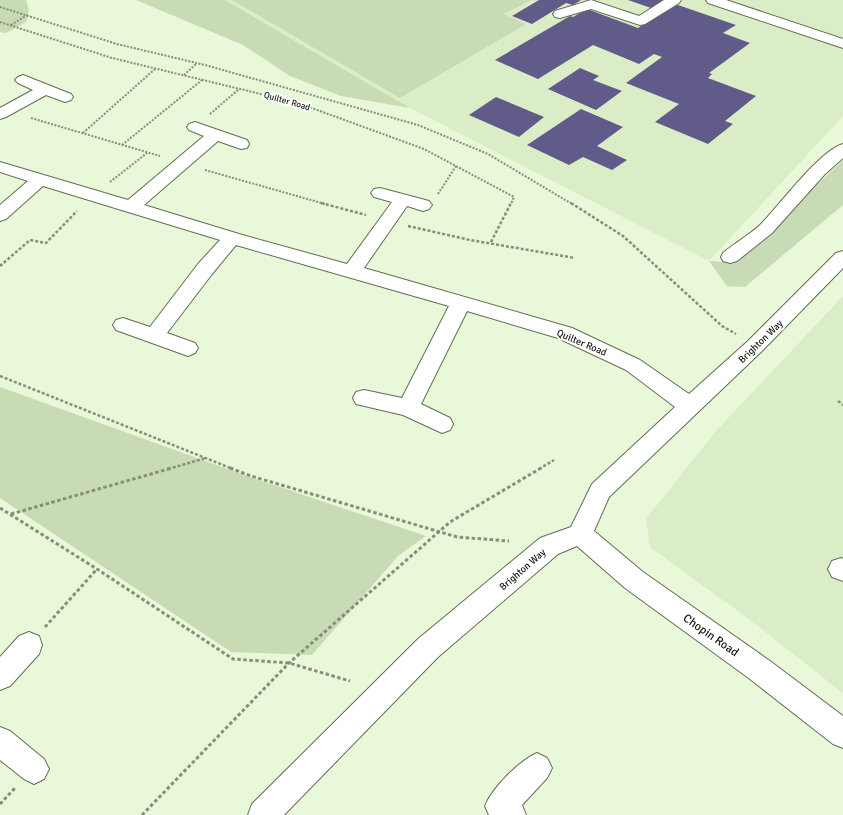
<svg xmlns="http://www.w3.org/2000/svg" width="843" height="815" font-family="Signika,sans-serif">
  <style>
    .built { fill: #dbedc7 }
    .green { fill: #c9dbb4 }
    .building { fill: #615b8a }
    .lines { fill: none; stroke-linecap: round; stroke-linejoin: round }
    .minor-casing { stroke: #626e53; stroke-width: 2 }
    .path-far2 { stroke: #858f7a; stroke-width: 2; stroke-dasharray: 2 1.5; stroke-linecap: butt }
    .path-far1 { stroke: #858f7a; stroke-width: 2.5; stroke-dasharray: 3 2; stroke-linecap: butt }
    .path { stroke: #858f7a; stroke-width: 3; stroke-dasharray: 3.5 2.5; stroke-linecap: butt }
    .minor { fill: #fff; fill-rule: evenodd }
    .labels { text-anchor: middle; stroke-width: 4; stroke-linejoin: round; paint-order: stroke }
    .far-street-label { font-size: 9px; fill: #15190f; stroke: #fff }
    .street-label { font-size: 10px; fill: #15190f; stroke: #fff }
    .near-street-label { font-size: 12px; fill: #15190f; stroke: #fff }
  </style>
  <rect width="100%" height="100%" fill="#e9f8d9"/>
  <g class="built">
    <polygon points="225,0 843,0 843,116 709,261 410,108"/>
    <polygon points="843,296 843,693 746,617 650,547 646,519 716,431"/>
  </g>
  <g class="green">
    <polygon points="0,0 26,0 29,10 26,22 6,33 0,32"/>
    <polygon points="136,0 225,0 410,108 341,96 290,76 243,45"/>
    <polygon points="232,0 532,0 504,14 526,24 400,98"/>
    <polygon points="843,160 843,205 745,287 727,286 709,261 722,262 800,201"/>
    <polygon points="0,387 247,476 426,536 398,556 312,655 231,652 0,498"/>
  </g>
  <g class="building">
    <polygon points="539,0 581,0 573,5 566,3 532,24 512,16"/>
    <polygon points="628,0 664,0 651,8"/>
    <polygon points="675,4 736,25 723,33 750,43 709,73 712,74 708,78 756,96 725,121 733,124 708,144 655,122 679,104 626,83 662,57 654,54 639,64 593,45 538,79 495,60 570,16 573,17 587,9 638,28"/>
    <polygon points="580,68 599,76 593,80 622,91 596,110 548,89"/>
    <polygon points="496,97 544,117 519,137 469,115"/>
    <polygon points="581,109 623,127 597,146 627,160 612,170 583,157 569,165 527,145"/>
  </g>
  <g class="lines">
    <g class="minor-casing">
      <g id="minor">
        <polygon points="591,0 639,16 664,0 681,0 679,3 645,24 640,25 591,9 560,18 555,17 553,14 555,11"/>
        <polygon points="706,0 726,0 843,39 843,48 708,3"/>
        <polygon points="23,75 71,94 73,97 71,100 65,102 46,95 6,117 0,119 0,108 33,90 18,83 15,80 18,77"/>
        <polygon points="195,122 247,140 249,144 247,148 241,149 218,141 144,205 239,234 347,264 392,202 374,197 371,193 374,189 380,188 429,201 432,205 429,209 423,211 407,206 364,268 572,328 640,360 689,394 748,341 836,253 843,251 843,268 762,351 609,497 594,531 643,572 770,661 843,716 843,748 833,744 750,679 625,588 577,546 558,554 438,657 284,815 248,815 252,804 418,639 540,538 571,527 592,484 675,407 638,379 626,370 558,338 467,311 421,404 450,418 453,424 450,430 442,433 403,415 356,404 353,398 356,392 364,390 402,398 449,306 236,245 212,274 167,333 195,343 198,348 195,353 188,356 116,330 113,325 116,320 123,318 150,327 198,264 220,240 43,186 6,219 0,221 0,205 28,181 0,172 0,162 128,200 204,136 189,130 187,127 189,124"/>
        <path d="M843 144V158L825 174 772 233 737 261 730 263 723 261 721 257 723 253C735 243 749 235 760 225 779 206 820 150 843 144Z"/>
        <polygon points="841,558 843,559 843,581 832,577 828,569 832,561"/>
        <polygon points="29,632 39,636 42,645 39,654 10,686 0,690 0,657 19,636"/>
        <polygon points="0,727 10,731 44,759 49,769 44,779 34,784 24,779 0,760"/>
        <path d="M537 753 547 758 552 768 547 778 522 805 526 815H489L485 806C492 788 519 761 537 753Z"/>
      </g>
    </g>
    <g class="path-far2">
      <polyline points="0,7 117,44 205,65 418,125 488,154 572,204"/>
      <polyline points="0,22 112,58 298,103 424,149 514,197 511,204"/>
      <polyline points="11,25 27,15"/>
      <polyline points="184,75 197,63"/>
      <polyline points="210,114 239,89"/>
      <polyline points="31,118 160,156"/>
      <polyline points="83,133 155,69"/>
      <polyline points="122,145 202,80"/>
      <polyline points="205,170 325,204"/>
      <polyline points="110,182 147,153"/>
      <polyline points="438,194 456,166"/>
    </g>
    <g class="path-far1">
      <polyline points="321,203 366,215"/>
      <polyline points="571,203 623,236 722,326 736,334"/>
      <polyline points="408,226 470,240 575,258"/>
      <polyline points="491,242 511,203"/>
      <polyline points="0,266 30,240 46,243 77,211"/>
      <polyline points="0,376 233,469"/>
      <polyline points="838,401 843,405"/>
      <polyline points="168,469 206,458"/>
      <polyline points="539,469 554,460"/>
    </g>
    <g class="path">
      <polyline points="230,468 251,476 457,537 509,541"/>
      <polyline points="0,508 97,569 233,659 289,663 350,681"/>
      <polyline points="11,514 172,468"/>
      <polyline points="45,627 97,569"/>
      <polyline points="0,804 15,788"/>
      <polyline points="142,815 289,663 450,522 541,468"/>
    </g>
    <use href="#minor" class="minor"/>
  </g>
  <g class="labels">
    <g class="far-street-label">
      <text transform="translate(287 101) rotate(16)" y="3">Quilter Road</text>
    </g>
    <g class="street-label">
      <text transform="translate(760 341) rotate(-44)" y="4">Brighton Way</text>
      <text transform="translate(582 342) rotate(23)" y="4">Quilter Road</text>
      <text transform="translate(522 569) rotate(-41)" y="4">Brighton Way</text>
    </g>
    <g class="near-street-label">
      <text transform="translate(711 635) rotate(35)" y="4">Chopin Road</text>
    </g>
  </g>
</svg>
